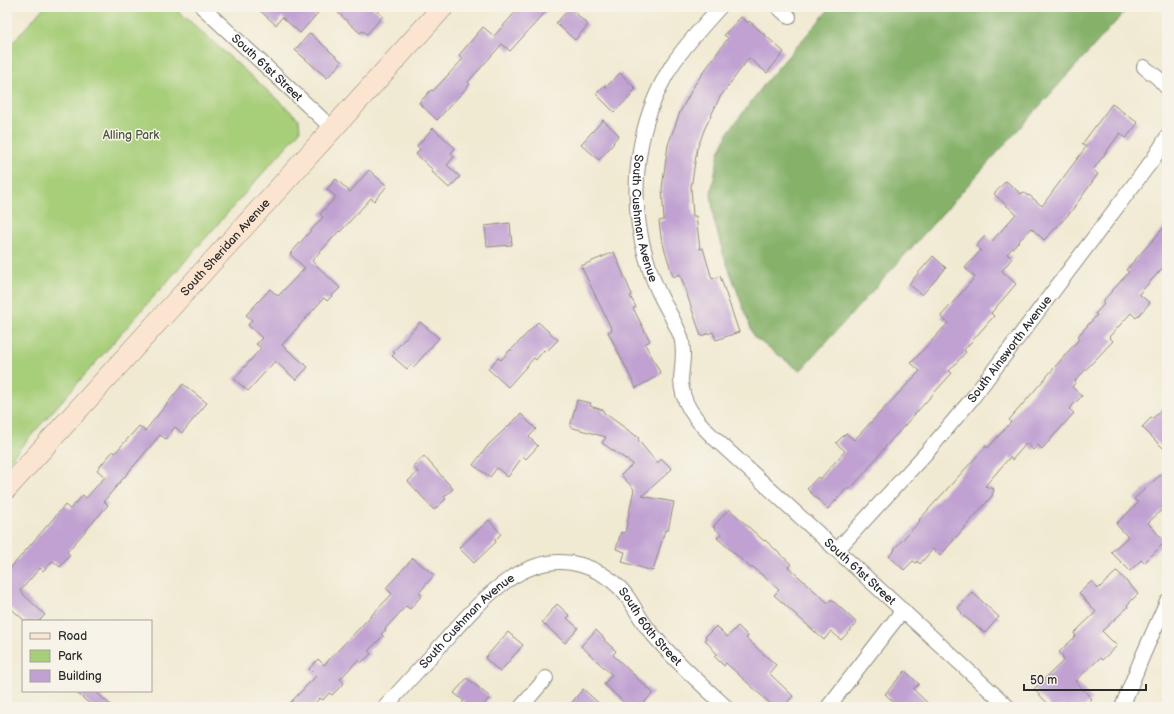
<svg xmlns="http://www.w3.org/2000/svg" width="1174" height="714" font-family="'Balsamiq Sans',sans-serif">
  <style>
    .green { fill: #a7ce79; stroke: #697c52 }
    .forest { fill: #85b169; stroke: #586e4a }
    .building { fill: #c0a1d2 }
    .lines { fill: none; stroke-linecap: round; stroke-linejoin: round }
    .street-casing { stroke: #8e8a7f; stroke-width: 16 }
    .secondary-casing { stroke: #8e8a7f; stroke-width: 22 }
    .street { stroke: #fff; stroke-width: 14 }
    .secondary { stroke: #fce5d0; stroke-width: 21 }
    .labels { text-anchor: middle; stroke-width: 3; stroke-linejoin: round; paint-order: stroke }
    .street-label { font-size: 12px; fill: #2b2b2b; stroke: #f7f3e8 }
    .park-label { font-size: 12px; fill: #4a543e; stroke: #f7f3e8 }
  </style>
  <rect width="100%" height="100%" fill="#f7f3e8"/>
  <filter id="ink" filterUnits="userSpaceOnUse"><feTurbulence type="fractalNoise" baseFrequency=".025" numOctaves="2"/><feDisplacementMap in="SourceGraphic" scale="8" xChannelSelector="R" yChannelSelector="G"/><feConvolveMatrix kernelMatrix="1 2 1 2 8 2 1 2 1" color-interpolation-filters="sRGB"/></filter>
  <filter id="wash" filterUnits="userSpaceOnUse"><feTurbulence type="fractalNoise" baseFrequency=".012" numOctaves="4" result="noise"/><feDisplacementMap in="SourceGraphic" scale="16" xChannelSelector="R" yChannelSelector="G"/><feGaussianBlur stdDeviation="0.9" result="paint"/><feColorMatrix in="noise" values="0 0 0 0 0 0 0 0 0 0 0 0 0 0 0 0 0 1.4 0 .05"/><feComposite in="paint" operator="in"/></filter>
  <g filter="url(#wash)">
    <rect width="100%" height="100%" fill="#f1ead3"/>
    <polygon class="green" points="44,7 174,7 299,119 300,131 7,463 7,49"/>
    <polygon class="forest" points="831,7 1129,7 800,371 754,337 723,253 714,220 711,193 719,152 729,131 769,78"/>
    <g id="blocks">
      <g class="building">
        <polygon points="256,7 312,7 318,13 300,33 282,17 276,25"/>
        <polygon points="332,7 372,7 383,16 367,34 363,31 360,33"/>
        <polygon points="520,7 550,7 510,51 502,44 468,82 470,84 437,120 419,103 431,90 433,91 463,59 459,55 483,27 494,36"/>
        <polygon points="570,8 588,25 575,40 556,23"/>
        <polygon points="741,17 748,23 749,21 784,52 767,73 749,58 720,97 705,128 697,149 691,188 693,216 696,216 700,249 703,248 712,279 720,276 739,332 716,340 713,332 701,336 680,274 673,277 661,237 659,221 664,220 662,188 668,145 680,112 695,84 728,38 724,35"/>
        <polygon points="310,33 342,62 327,78 295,50"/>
        <polygon points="620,73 636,89 630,95 631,96 614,112 596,94 605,85 606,87"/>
        <polygon points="1112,104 1138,123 1126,138 1120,133 1093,170 1098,174 1070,213 1044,240 1031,228 1007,254 1012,258 1002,271 1016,284 991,313 994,316 964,350 966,352 949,371 952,373 887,445 862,476 849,490 847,488 828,509 807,489 818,477 820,479 845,451 836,443 846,433 854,440 920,371 911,363 948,323 941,317 941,316 975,277 965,268 981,250 976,246 986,235 992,241 1016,214 994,194 1006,181 1021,194 1023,192 1028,196 1029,195 1042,206 1086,147 1082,144"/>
        <polygon points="603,120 619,135 613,142 614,143 599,160 581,144"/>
        <polygon points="433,128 455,148 451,153 454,157 447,165 460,177 449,188 431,171 433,170 416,154 420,149 417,146"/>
        <polygon points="369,170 387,186 374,201 371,198 340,232 339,231 312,261 340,288 327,301 324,298 282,345 308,367 296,380 275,361 248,391 234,379 261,348 256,344 262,338 248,325 252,320 246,315 270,289 278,296 305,268 290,254 323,217 320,214 336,197 327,189 336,179 350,192"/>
        <polygon points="510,223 512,245 487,247 485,226"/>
        <polygon points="1167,224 1167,263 1139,294 1150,303 1136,318 1131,313 1109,337 1113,341 1075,381 1076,382 1072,387 1082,396 1069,409 1074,413 1042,449 1038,445 1033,450 1027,443 1012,460 1010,457 985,486 994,489 992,496 940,556 933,549 920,564 917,561 916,563 913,561 904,570 889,556 895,550 894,549 920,521 919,520 986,446 988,448 1011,422 1009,420 1080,338 1078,336 1097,315 1095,314 1104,304 1102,302 1129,272 1126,270"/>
        <polygon points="614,252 632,295 630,296 636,307 633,308 650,341 645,344 661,374 636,388 608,332 612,330 581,266"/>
        <polygon points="933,256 946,268 922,295 909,284"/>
        <polygon points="420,322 439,338 413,368 410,365 407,369 392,356 395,353 393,352"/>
        <polygon points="538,322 558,340 546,352 544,350 536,360 534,358 508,387 488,369 498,358 501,360 510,350 511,350"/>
        <polygon points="183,384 207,403 182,433 175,427 166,439 160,435 104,501 108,505 67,552 70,555 60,567 53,561 43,571 40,568 20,591 45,615 39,621 25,621 7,605 7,572 65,505 70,509 83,495 86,498 105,477 97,470 113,451 115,453 139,426 145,431"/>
        <polygon points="577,400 591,403 590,406 603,410 603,412 639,438 638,440 657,463 662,459 672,469 642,496 674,502 668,531 665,530 653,571 622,562 625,552 616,549 621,532 625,533 634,489 621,475 633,464 602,443 606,437 570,427"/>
        <polygon points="1167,405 1167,452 1142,427 1151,418 1152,419"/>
        <polygon points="521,414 536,429 529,437 538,446 526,459 523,456 508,477 497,468 490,477 473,465 488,445"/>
        <polygon points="424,456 453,489 444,497 446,499 434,510 408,481 418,472 413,466"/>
        <polygon points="1167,469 1167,505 1148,523 1165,542 1144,563 1141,560 1130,571 1111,552 1128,537 1116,524 1138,503 1134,499"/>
        <polygon points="729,509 764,541 765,540 791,564 788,567 828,603 831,599 857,623 841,640 831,631 824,640 774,595 779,590 753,567 751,568 717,538 721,534 713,527"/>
        <polygon points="489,520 501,534 495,540 496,542 474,563 459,548"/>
        <polygon points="413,558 434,575 419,593 422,595 410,609 406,606 385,629 386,630 381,634 383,636 368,651 371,654 361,663 358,660 340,679 344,683 332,695 329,693 323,700 320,698 311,707 286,707 316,676 309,669 318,659 324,665 392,594 386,588"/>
        <polygon points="1117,571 1138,594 1127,605 1128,607 1102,631 1117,646 1102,660 1100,658 1075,681 1092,699 1084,707 1051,707 1034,689 1064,660 1062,657 1063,656 1059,652 1076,636 1074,633 1096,612 1079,593 1092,581 1098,589"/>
        <polygon points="972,592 999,617 985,633 961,614 962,613 958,608"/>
        <polygon points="557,604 570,616 567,618 578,628 565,643 542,622"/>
        <polygon points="716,626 727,637 738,626 748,636 746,638 776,665 769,673 793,696 783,707 774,707 726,663 724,666 714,656 717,654 705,640 706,638 705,637"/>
        <polygon points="596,630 605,639 604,640 616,651 613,655 653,693 640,707 629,707 604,684 612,675 581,646"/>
        <polygon points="508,632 523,645 500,672 485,658"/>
        <polygon points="905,671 919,684 913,689 932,707 899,707 885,694"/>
        <polygon points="467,678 490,697 482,707 459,707 464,701 454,693"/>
        <polygon points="583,689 603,707 568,707"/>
        <polygon points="75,691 95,691 113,707 93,707"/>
      </g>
    </g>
  </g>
  <g filter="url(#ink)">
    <use href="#blocks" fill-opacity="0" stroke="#8e8a7f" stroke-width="1"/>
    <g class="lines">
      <g class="street-casing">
        <g id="street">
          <path id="s1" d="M202 7 333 129"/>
          <path id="s2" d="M720 7C703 26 686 44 672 65 637 121 627 194 646 257 650 271 655 286 662 299 669 312 676 324 681 337 685 351 682 365 681 379 681 403 696 420 712 436L1008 707"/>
          <polyline points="778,7 789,17"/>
          <polyline points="1144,67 1158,78 1167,88"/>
          <path id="s3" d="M837 550 928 451 971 400 1154 158 1167 137"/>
          <path id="s4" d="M385 707C404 686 423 665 442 644 476 606 523 548 581 565 595 569 609 577 620 588 632 600 638 617 649 630 672 658 699 682 726 707"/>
          <polyline points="521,707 546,678"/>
          <polyline points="828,707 903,610"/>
          <polyline points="1122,707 1143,655 1167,601"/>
        </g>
      </g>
      <g class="secondary-casing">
        <g id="secondary">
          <path id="s5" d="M7 488 443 7"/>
        </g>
      </g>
      <use href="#street" class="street"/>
      <use href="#secondary" class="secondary"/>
    </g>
  </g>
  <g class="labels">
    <g class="street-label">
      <text dy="4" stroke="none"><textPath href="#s1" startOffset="89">South 61st Street</textPath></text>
      <text dy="4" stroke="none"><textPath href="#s2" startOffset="236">South Cushman Avenue</textPath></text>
      <text dy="4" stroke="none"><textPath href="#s5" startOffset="325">South Sheridan Avenue</textPath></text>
      <text dy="4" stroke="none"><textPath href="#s3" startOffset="265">South Ainsworth Avenue</textPath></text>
      <text dy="4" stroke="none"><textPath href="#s2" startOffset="672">South 61st Street</textPath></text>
      <text dy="4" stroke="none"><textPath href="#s4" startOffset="119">South Cushman Avenue</textPath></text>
      <text dy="4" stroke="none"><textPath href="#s4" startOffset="349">South 60th Street</textPath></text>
    </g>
    <g class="park-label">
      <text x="131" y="139">Alling Park</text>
    </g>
  </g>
  <rect width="1174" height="714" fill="none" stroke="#f7f3e8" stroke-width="24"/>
  <rect x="22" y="620" width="130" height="72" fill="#f7f3e8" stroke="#a5a39c"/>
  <rect x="30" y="633" width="20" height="6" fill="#fce5d0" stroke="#a5a39c"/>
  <text x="58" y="640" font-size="12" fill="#2b2b2b">Road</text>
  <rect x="30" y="650" width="20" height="12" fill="#a7ce79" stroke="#a5a39c"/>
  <text x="58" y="660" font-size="12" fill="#2b2b2b">Park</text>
  <rect x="30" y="670" width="20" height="12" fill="#c0a1d2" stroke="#a5a39c"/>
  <text x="58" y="680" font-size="12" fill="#2b2b2b">Building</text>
  <path d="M1024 684v6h122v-6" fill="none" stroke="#2b2b2b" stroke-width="2"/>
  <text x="1030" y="684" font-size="12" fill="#2b2b2b" stroke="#f7f3e8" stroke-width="3" paint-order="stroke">50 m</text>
</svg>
